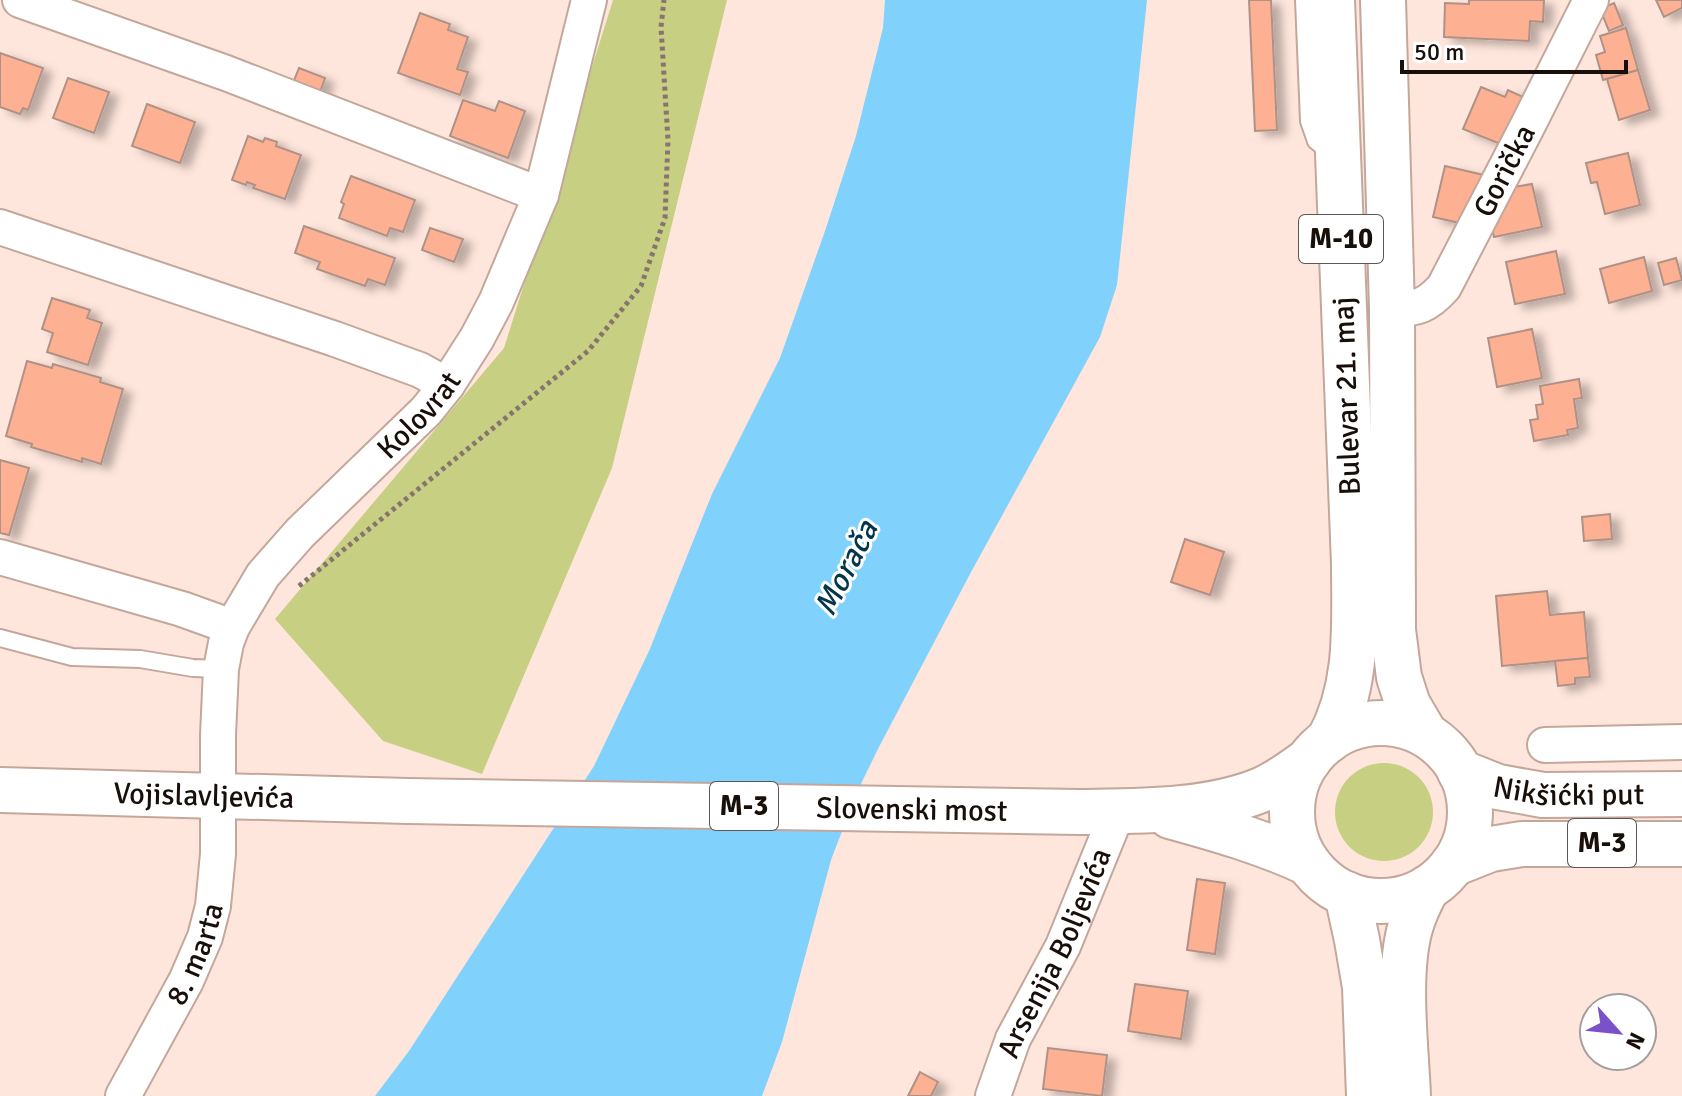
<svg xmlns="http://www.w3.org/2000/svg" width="1682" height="1096" font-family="Signika,sans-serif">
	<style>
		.green { fill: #c7cf83 }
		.water { fill: #81d1fd }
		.building { fill: #feb192; stroke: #af9287; stroke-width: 2; filter: url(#shadow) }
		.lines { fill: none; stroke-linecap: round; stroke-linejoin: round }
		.service-casing { stroke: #c4a79b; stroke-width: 20 }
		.minor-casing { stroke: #c4a79b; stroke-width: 38 }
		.secondary-casing { stroke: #c4a79b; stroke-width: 48 }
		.primary-casing { stroke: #c4a79b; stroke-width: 48 }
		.path { stroke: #86756e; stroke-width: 5; stroke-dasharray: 4 4; stroke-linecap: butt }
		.service { stroke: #fff; stroke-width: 16 }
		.minor { stroke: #fff; stroke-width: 34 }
		.secondary { stroke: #fff; stroke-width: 44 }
		.primary { stroke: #fff; stroke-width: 44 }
		.labels { text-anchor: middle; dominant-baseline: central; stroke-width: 6; stroke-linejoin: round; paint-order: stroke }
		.shield { fill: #fff; stroke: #5d5654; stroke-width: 2 }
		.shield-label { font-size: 28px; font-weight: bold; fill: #180e0a }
		.street-label { font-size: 30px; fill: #180e0a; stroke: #fff }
		.water-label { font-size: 32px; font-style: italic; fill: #04354b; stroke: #fff }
	</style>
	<defs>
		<filter id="shadow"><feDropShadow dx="9" dy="5" stdDeviation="4" flood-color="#0004"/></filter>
	</defs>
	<rect width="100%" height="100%" fill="#ffe6dc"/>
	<!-- green -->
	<g class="green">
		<polygon points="613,0 727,0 612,468 482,774 383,741 275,619 504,348"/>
		<circle cx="1384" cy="812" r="49"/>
	</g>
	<!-- water -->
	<polygon class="water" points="885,0 1147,0 1117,285 1100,337 970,574 879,747 857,792 831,860 782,1042 762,1096 375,1096 409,1051 594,766 649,651 712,494 780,358 825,231 856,136 883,28"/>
	<!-- building -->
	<g class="building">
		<polygon points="1249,0 1271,0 1277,130 1255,131"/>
		<polygon points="1469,0 1544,0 1543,22 1530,21 1529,41 1444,37 1445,3 1469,4"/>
		<polygon points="1656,0 1682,0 1682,8 1664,17"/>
		<polygon points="1614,3 1623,25 1609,31 1600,9"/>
		<polygon points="420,13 450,24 448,30 468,37 457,69 468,72 460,95 398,73"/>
		<polygon points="1626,28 1638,70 1603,80 1596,55 1605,52 1600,36"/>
		<polygon points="0,53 43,68 28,110 23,108 20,114 0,107"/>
		<polygon points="299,68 325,78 318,98 291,88"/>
		<polygon points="1638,70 1650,110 1619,120 1607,79"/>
		<polygon points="68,78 109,92 94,133 53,118"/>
		<polygon points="1481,87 1505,97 1508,90 1523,97 1503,145 1463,129"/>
		<polygon points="463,100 495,111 499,101 525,111 508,158 450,136"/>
		<polygon points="147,104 195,122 180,163 132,146"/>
		<polygon points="248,136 263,142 265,138 277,142 276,146 301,155 285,199 253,188 255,185 247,182 246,185 232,180"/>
		<polygon points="1628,153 1640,205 1605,214 1597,182 1591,183 1586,163"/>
		<polygon points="1445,166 1488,176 1460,223 1433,217"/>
		<polygon points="351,176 415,200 403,232 390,228 387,236 339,218 344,204 341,202"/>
		<polygon points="1532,184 1542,227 1494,237 1489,216 1503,189"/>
		<polygon points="304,226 395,258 385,285 368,279 365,286 317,269 320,262 295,253"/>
		<polygon points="430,228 463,239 454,262 422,250"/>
		<polygon points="1556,251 1565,294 1515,304 1506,262"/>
		<polygon points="1644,257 1652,291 1609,303 1600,269"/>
		<polygon points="1676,258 1682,280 1664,285 1658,263"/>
		<polygon points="52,298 90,310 87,318 102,323 88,365 47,352 53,333 42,329"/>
		<polygon points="1532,329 1542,378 1497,387 1488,338"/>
		<polygon points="27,361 52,368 53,364 101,378 100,382 123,389 101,464 82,458 82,462 31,447 32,444 6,436"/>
		<polygon points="1579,379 1582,398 1574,399 1578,428 1567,430 1568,435 1534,441 1530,420 1538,419 1536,405 1543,404 1540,386"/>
		<polygon points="0,460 29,468 9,535 0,533"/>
		<polygon points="1610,514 1612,539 1584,541 1582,517"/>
		<polygon points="1185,539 1224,552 1210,595 1171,582"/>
		<polygon points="1547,591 1550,615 1584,612 1588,658 1502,666 1496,596"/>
		<polygon points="1588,658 1590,677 1575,678 1575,684 1558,686 1555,661"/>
		<polygon points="1197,879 1225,883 1215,954 1187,950"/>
		<polygon points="1135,984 1188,991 1181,1039 1128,1031"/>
		<polygon points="1048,1048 1107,1055 1102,1096 1043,1089"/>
		<polygon points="920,1072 938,1082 931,1096 908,1096"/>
	</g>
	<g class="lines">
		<defs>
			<g id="service">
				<polyline points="1304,0 1309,121 1316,141 1331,153"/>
				<polyline points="0,638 72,657 140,659 193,668 221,669"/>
			</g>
			<g id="minor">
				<polyline points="20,0 226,73 541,195"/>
				<polyline points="0,227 335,339 420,370 447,385"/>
				<path id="s1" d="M1392 308C1417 310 1428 305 1444 287L1527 127 1591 0"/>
				<polyline points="0,557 182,609 232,627"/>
				<polyline points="1545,745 1682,742"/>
				<path id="s2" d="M123 1096 186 981 205 937 213 906 218 854V735L221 669 226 643 232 627 263 575 300 533 426 411 447 385 477 338 496 302 541 195 589 0"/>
				<path id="s3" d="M993 1096 1013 1039 1063 946 1118 811"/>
			</g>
			<g id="secondary">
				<polyline points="1347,894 1357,940 1365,987 1369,1096"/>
				<path d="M1408 1096C1406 1046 1397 975 1410 928 1414 913 1420 901 1427 888"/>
			</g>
			<g id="primary">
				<polyline points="1383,0 1392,308 1393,630 1399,677 1408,705 1425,734"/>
				<circle cx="1381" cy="812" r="89"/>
				<path d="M1329 740C1359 684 1354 625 1354 564L1332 0"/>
				<path id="s4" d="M1460 772 1498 787 1543 795 1682 794"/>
				<path id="s5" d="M0 790 408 801 1080 812C1138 811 1207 812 1261 790 1278 783 1294 771 1309 760"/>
				<path d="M1170 816C1217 829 1263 842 1308 863"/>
				<polyline points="1453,864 1491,849 1522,844 1682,844"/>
			</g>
		</defs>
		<!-- service casing -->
		<use href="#service" class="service-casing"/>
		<!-- minor casing -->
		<use href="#minor" class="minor-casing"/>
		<!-- secondary casing -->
		<use href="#secondary" class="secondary-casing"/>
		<!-- primary casing -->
		<use href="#primary" class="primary-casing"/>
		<!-- path -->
		<polyline class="path" points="299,586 588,351 641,286 665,218 668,140 661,27 664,0"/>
		<!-- service -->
		<use href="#service" class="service"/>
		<!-- minor -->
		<use href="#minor" class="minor"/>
		<!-- secondary -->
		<use href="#secondary" class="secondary"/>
		<!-- primary -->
		<use href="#primary" class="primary"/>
	</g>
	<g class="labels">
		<!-- shield labels -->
		<g class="shield">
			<rect x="1299" y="215" width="84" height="48" rx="6"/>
			<rect x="710" y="782" width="68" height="48" rx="6"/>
			<rect x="1568" y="819" width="68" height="48" rx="6"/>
		</g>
		<g class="shield-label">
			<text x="1341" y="239">M-10</text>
			<text x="744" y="806">M-3</text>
			<text x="1602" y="843">M-3</text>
		</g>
		<!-- street labels -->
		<g class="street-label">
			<text stroke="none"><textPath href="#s1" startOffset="190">Gorička</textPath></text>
			<text transform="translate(1347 396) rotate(-92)">Bulevar 21. maj</text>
			<text stroke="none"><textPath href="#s2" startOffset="776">Kolovrat</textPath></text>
			<text stroke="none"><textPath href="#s4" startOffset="112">Nikšićki put</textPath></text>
			<text stroke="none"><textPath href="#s5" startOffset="204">Vojislavljevića</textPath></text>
			<text stroke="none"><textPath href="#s5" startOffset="912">Slovenski most</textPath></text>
			<text stroke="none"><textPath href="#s2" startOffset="160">8. marta</textPath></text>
			<text stroke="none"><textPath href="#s3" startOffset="156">Arsenija Boljevića</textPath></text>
		</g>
		<!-- water labels -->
		<g class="water-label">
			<text transform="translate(846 568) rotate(-63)">Morača</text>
		</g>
	</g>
	<!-- north arrow -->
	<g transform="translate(1618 1032) rotate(117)"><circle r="38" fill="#ffffff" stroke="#a39f9d" stroke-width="2"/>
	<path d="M0-6L14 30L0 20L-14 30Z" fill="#7b51ca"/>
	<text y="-12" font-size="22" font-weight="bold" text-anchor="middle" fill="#180e0a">N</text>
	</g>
	<!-- scale -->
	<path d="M1402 60v12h224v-12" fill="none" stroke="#180e0a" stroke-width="4"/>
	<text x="1414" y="60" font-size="24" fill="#180e0a" stroke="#ffffff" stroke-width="6" paint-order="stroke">50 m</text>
</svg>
